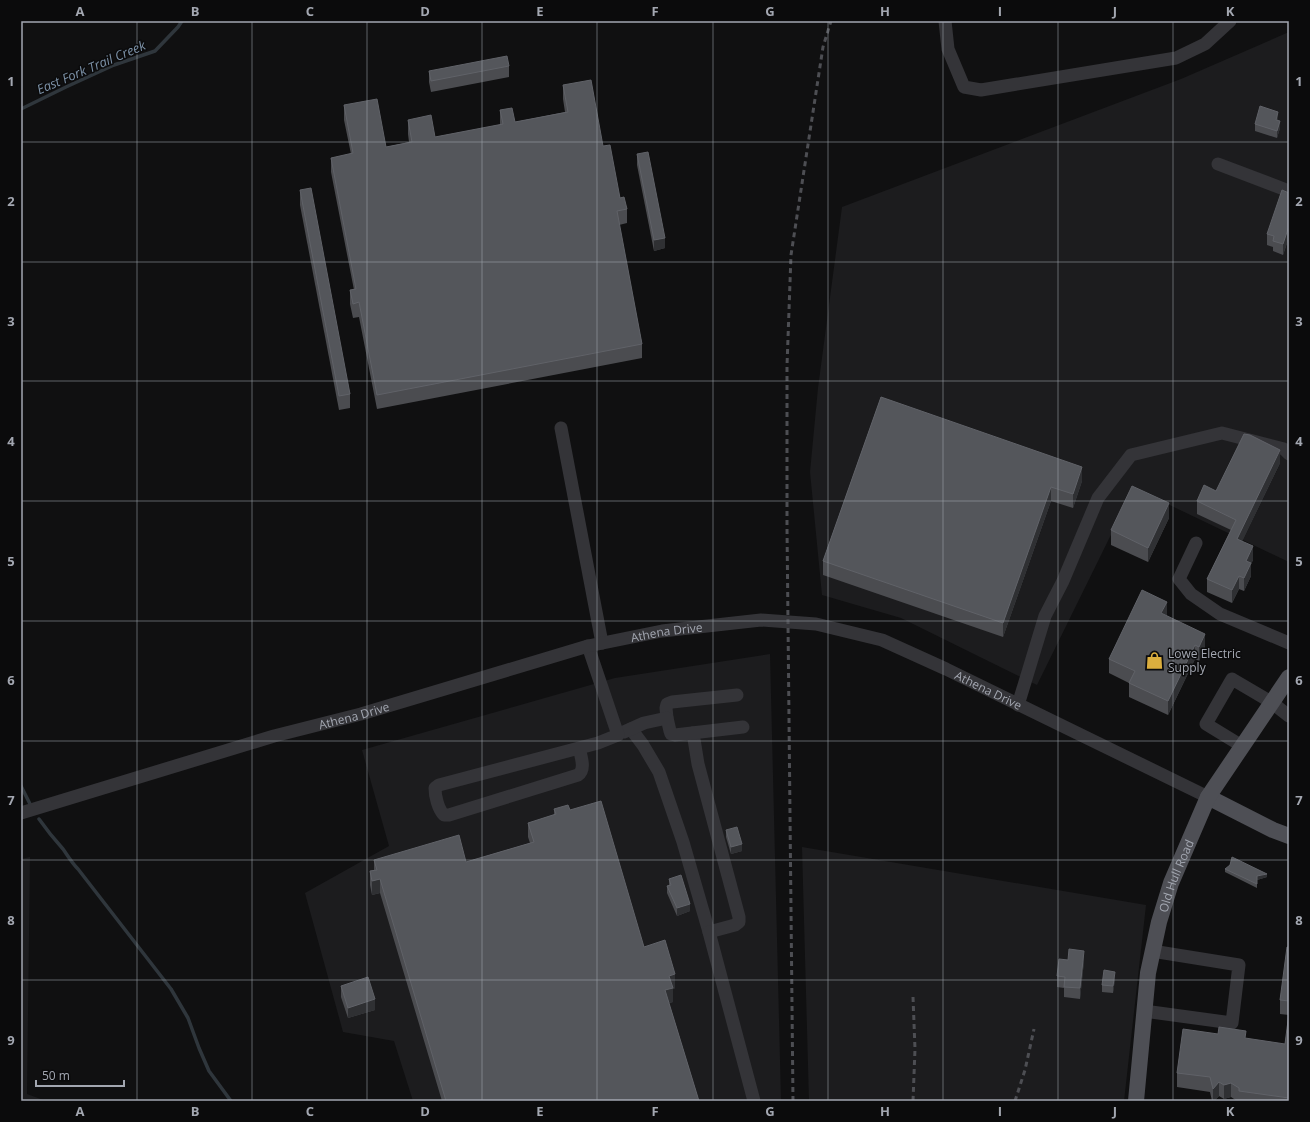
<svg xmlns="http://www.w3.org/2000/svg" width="1310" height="1122" font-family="'Open Sans',sans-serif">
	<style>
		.built { fill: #1c1c1e }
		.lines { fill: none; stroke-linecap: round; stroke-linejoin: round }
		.stream { stroke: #2f363c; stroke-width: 3.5 }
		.minor { stroke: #343438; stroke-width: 13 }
		.major { stroke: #4e4f55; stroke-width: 16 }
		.rail { stroke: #4d4e53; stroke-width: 3; stroke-dasharray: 5 4; stroke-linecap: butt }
		.wall { fill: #4b4c50 }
		.shaded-wall { fill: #2f3033 }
		.building { fill: #54565b; stroke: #606268 }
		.grid { fill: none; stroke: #a3a7b1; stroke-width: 1; stroke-opacity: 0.55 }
		.labels { text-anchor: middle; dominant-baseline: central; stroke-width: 3; stroke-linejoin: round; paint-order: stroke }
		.street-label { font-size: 12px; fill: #a3a7b1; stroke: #0b0b0c }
		.poi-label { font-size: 12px; fill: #a3a7b1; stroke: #0b0b0c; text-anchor: start }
		.water-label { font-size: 13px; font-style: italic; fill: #7d92a8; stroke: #0b0b0c }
		.neatline { fill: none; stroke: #a3a7b1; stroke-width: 1.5 }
		.grid-label { font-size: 13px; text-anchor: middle; font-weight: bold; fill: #a3a7b1 }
	</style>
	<rect width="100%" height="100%" fill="#101011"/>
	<!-- built -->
	<g class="built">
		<polygon points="1289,32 1289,562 1134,488 1037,685 901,618 822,595 810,472 818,388 842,207 1181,79"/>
		<polygon points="770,654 781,1101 413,1101 394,1041 343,1032 305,893 389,846 362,750 615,678"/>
		<polygon points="802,847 1146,905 1124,1101 809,1101"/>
		<polygon points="30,857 27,1094 46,1101 21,1101 21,859"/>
	</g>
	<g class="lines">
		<!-- stream -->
		<g class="stream">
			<polyline points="21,109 66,87 114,65 155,51 178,27 182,21"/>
			<polyline points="21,786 31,806"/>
			<path d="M39 819C46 829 54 839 63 849 68 856 72 863 78 869L171 989 188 1018 199 1048 209 1071 231 1101"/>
		</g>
		<!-- minor -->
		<g class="minor">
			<polyline points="945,21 948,49 964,87 981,90 1176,58 1205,44 1230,21"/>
			<polyline points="1218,164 1289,191"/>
			<polyline points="561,428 602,643"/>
			<polyline points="1196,543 1179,579 1191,594 1220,614 1289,643"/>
			<polyline points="1018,705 1045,616 1063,581 1098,498 1131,455 1222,433 1284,449 1289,454"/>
			<polyline points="667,718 666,708 667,704 672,702 737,695"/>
			<polyline points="631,729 643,745 659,772 683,842 709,932 735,925 739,922 739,917 698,764 693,733"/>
			<polyline points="624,732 644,723 667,718 670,731 671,734 675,735 743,727"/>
			<polyline points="1242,746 1206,724 1232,679 1271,702 1289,716"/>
			<path d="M579 748C581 756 586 770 578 775L449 815H444C438 809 435 796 435 788L439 785 598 743 618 735 588 646"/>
			<path id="s1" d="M21 813 274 736 361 714 588 646 662 631 761 620 816 624 882 640 946 669 1208 797"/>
			<polyline points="709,932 754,1101"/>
			<polyline points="1144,1011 1232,1023 1239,965 1152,951"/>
		</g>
		<!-- major -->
		<g class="major">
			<polyline points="1208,797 1273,830 1289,836"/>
			<path id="s2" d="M1136 1101 1148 973 1159 922 1171 883 1208 797 1289 677"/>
		</g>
		<!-- rail -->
		<g class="rail">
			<polyline points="913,997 915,1049 913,1101"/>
			<polyline points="793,1101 787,527 787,366 791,255 823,47 831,21"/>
			<polyline points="1015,1101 1025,1070 1034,1029"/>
		</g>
	</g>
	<!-- wall -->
	<g class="wall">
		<polygon points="509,66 509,77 431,92 429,82 429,71"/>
		<polygon points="563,85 603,146 620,198 627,209 627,223 619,225 642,344 642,358 377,409 359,317 353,318 350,304 350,290 354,290 331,172 331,158 351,154 344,120 344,105 386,147 409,142 408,134 408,120 435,137 500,125 500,110 515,122 565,112 563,99"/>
		<polygon points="1278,119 1278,120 1280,128 1277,138 1255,131 1255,124"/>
		<polygon points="637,154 665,248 654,251 637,165"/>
		<polygon points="300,190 350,394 350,408 339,410 300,205"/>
		<polygon points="1289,193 1289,237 1283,255 1273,251 1273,247 1267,245 1267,234"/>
		<polygon points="881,397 1082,481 1073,508 1051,501 1003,637 823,575 823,561"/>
		<polygon points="1280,463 1242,541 1253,560 1251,564 1251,576 1244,591 1239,589 1232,603 1207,592 1207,579 1231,530 1197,514 1197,501 1216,491"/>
		<polygon points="1169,518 1148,562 1111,545 1111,530"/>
		<polygon points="1167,616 1205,648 1199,661 1195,659 1168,715 1129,697 1129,683 1109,673 1109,659"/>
		<polygon points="554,809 570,810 644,947 675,988 673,989 673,1002 669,1003 699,1101 442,1101 380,893 372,895 370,885 370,871 374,870 374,860 466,862 530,843 528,837 528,823 554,815"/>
		<polygon points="726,830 742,851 731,854 726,837"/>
		<polygon points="1225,869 1267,877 1257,880 1257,888 1225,872"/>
		<polygon points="669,879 690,911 677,916 667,893 667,886 669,885"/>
		<polygon points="1289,947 1289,1101 1237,1101 1231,1097 1224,1099 1219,1096 1214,1101 1212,1101 1210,1092 1177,1087 1177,1073 1285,1044 1289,1015 1280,1014 1280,1000"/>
		<polygon points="1084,961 1080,999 1064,997 1064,988 1057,987 1057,976"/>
		<polygon points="1115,979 1113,993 1102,992 1102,985"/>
		<polygon points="341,986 375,1010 348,1018 341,997"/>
	</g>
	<!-- shaded-wall -->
	<g class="shaded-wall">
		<polygon points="1278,112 1278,119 1276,127 1276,120"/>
		<polygon points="1280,121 1280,128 1277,138 1277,131"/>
		<polygon points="1289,226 1289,237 1283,255 1283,244"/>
		<polygon points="665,238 665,248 654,251 654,240"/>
		<polygon points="1280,450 1280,463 1237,552 1237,539"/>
		<polygon points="1082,467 1082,481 1073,508 1073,494"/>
		<polygon points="1051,487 1051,501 1003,637 1003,623"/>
		<polygon points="1169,503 1169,518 1148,562 1148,548"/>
		<polygon points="1253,546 1253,560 1251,564 1251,576 1244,591 1244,578 1246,561"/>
		<polygon points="1239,576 1239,589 1232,603 1232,590"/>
		<polygon points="1167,602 1167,616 1161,613"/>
		<polygon points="1205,634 1205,648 1199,661 1199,647"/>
		<polygon points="1195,645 1195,659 1168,715 1168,701"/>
		<polygon points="742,844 742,851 731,854 731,847"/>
		<polygon points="1267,874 1267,877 1257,880 1257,876"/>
		<polygon points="380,879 380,893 372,895 372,881"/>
		<polygon points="690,904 690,911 677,916 677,908"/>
		<polygon points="1084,951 1084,961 1080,999 1080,988"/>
		<polygon points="1115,972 1115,979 1113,993 1113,986"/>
		<polygon points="675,974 675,988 673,989 673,1002 665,1004 665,990 669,976"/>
		<polygon points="375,999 375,1010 348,1018 348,1008"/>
		<polygon points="1219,1082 1219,1096 1214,1101 1213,1101 1213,1089"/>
		<polygon points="1231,1083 1231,1097 1224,1099 1224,1085"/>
	</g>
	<!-- building -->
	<g class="building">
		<polygon points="507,56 509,66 431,81 429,71"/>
		<polygon points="591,80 603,146 610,145 620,198 624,197 627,209 617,211 642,344 377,395 359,302 353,304 350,290 356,289 331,158 353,153 344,105 377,99 386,147 412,142 408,120 431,115 435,137 503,124 500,110 512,108 515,122 568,112 563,85"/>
		<polygon points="1260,106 1278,112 1276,120 1280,121 1277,131 1255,124"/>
		<polygon points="648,152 665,238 654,240 637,154"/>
		<polygon points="311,188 350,394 339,396 300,190"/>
		<polygon points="1282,190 1289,193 1289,226 1283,244 1273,241 1274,236 1267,234"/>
		<polygon points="881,397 1082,467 1073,494 1051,487 1003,623 823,561"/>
		<polygon points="1244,434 1250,435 1280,450 1237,539 1253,546 1246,561 1251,563 1244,578 1239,576 1232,590 1207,579 1236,520 1197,501 1204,485 1216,491"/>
		<polygon points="1132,486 1169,503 1148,548 1111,530"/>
		<polygon points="1142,590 1167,602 1161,613 1205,634 1199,647 1195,645 1168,701 1129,683 1135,671 1109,659"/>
		<polygon points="601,801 644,947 665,940 675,974 669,976 673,988 665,990 699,1101 446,1101 380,879 372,881 370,871 377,870 374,860 459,835 466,862 534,842 528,823 556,814 554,809 568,805 570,810"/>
		<polygon points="737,827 742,844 731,847 726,830"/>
		<polygon points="1232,857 1267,874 1257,876 1257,884 1225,869 1230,865"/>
		<polygon points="681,875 690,904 677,908 667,886 671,885 669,879"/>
		<polygon points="1287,947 1289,947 1289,1001 1280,1000"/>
		<polygon points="1069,949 1084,951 1080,988 1064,987 1065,977 1057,976 1059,959 1068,960"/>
		<polygon points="1104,970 1115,972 1113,986 1102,985"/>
		<polygon points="368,977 375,999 348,1008 341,986"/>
		<polygon points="1289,1013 1289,1098 1239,1091 1239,1088 1231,1083 1224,1085 1219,1082 1213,1089 1210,1077 1177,1073 1183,1029 1218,1034 1219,1027 1246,1031 1245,1038 1285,1044"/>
	</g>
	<!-- grid -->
	<path class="grid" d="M137 21V1101M252 21V1101M367 21V1101M482 21V1101M597 21V1101M713 21V1101M828 21V1101M943 21V1101M1058 21V1101M1173 21V1101M21 142H1289M21 262H1289M21 381H1289M21 501H1289M21 621H1289M21 741H1289M21 860H1289M21 980H1289"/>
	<!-- icons -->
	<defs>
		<symbol id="shop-bare" viewBox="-9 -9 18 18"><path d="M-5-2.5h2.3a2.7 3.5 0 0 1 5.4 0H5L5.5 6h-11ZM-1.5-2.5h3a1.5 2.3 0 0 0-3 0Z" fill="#dbae3e" stroke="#0b0b0c" stroke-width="2.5" paint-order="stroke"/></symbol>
	</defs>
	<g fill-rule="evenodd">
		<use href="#shop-bare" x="1142" y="648" width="25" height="25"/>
	</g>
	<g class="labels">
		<!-- street labels -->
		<g class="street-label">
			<text stroke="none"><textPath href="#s1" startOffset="671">Athena Drive</textPath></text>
			<text stroke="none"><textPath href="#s1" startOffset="1007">Athena Drive</textPath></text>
			<text stroke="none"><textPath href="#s1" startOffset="347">Athena Drive</textPath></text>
			<text stroke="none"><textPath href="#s2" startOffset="230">Old Hull Road</textPath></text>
		</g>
		<!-- poi labels -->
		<g class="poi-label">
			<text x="1168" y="653">Lowe Electric<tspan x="1168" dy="14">Supply</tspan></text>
		</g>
		<!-- water labels -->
		<g class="water-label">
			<text transform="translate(91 67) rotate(-23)">East Fork Trail Creek</text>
		</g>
	</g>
	<!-- border -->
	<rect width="1310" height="1122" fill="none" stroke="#0b0b0c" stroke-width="44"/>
	<!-- scale -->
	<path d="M36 1080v6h88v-6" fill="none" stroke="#a3a7b1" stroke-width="2"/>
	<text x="42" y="1080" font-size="12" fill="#a3a7b1" stroke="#0b0b0c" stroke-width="3" paint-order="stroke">50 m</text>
	<rect x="22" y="22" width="1266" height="1078" class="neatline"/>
	<g class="grid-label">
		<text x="80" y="16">A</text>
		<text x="195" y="16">B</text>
		<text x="310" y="16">C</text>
		<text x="425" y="16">D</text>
		<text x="540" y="16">E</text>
		<text x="655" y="16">F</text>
		<text x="770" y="16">G</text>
		<text x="885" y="16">H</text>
		<text x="1000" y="16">I</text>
		<text x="1115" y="16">J</text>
		<text x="1230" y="16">K</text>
		<text x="11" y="86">1</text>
		<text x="1299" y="86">1</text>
		<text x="11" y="206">2</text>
		<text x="1299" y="206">2</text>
		<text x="11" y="326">3</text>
		<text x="1299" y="326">3</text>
		<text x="11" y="446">4</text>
		<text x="1299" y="446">4</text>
		<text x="11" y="566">5</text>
		<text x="1299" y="566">5</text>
		<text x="11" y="685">6</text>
		<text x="1299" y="685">6</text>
		<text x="11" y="805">7</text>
		<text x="1299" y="805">7</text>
		<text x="11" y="925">8</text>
		<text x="1299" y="925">8</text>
		<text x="11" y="1045">9</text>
		<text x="1299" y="1045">9</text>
		<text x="80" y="1116">A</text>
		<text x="195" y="1116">B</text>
		<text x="310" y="1116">C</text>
		<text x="425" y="1116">D</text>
		<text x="540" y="1116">E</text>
		<text x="655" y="1116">F</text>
		<text x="770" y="1116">G</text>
		<text x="885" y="1116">H</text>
		<text x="1000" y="1116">I</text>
		<text x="1115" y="1116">J</text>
		<text x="1230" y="1116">K</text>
	</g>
</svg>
